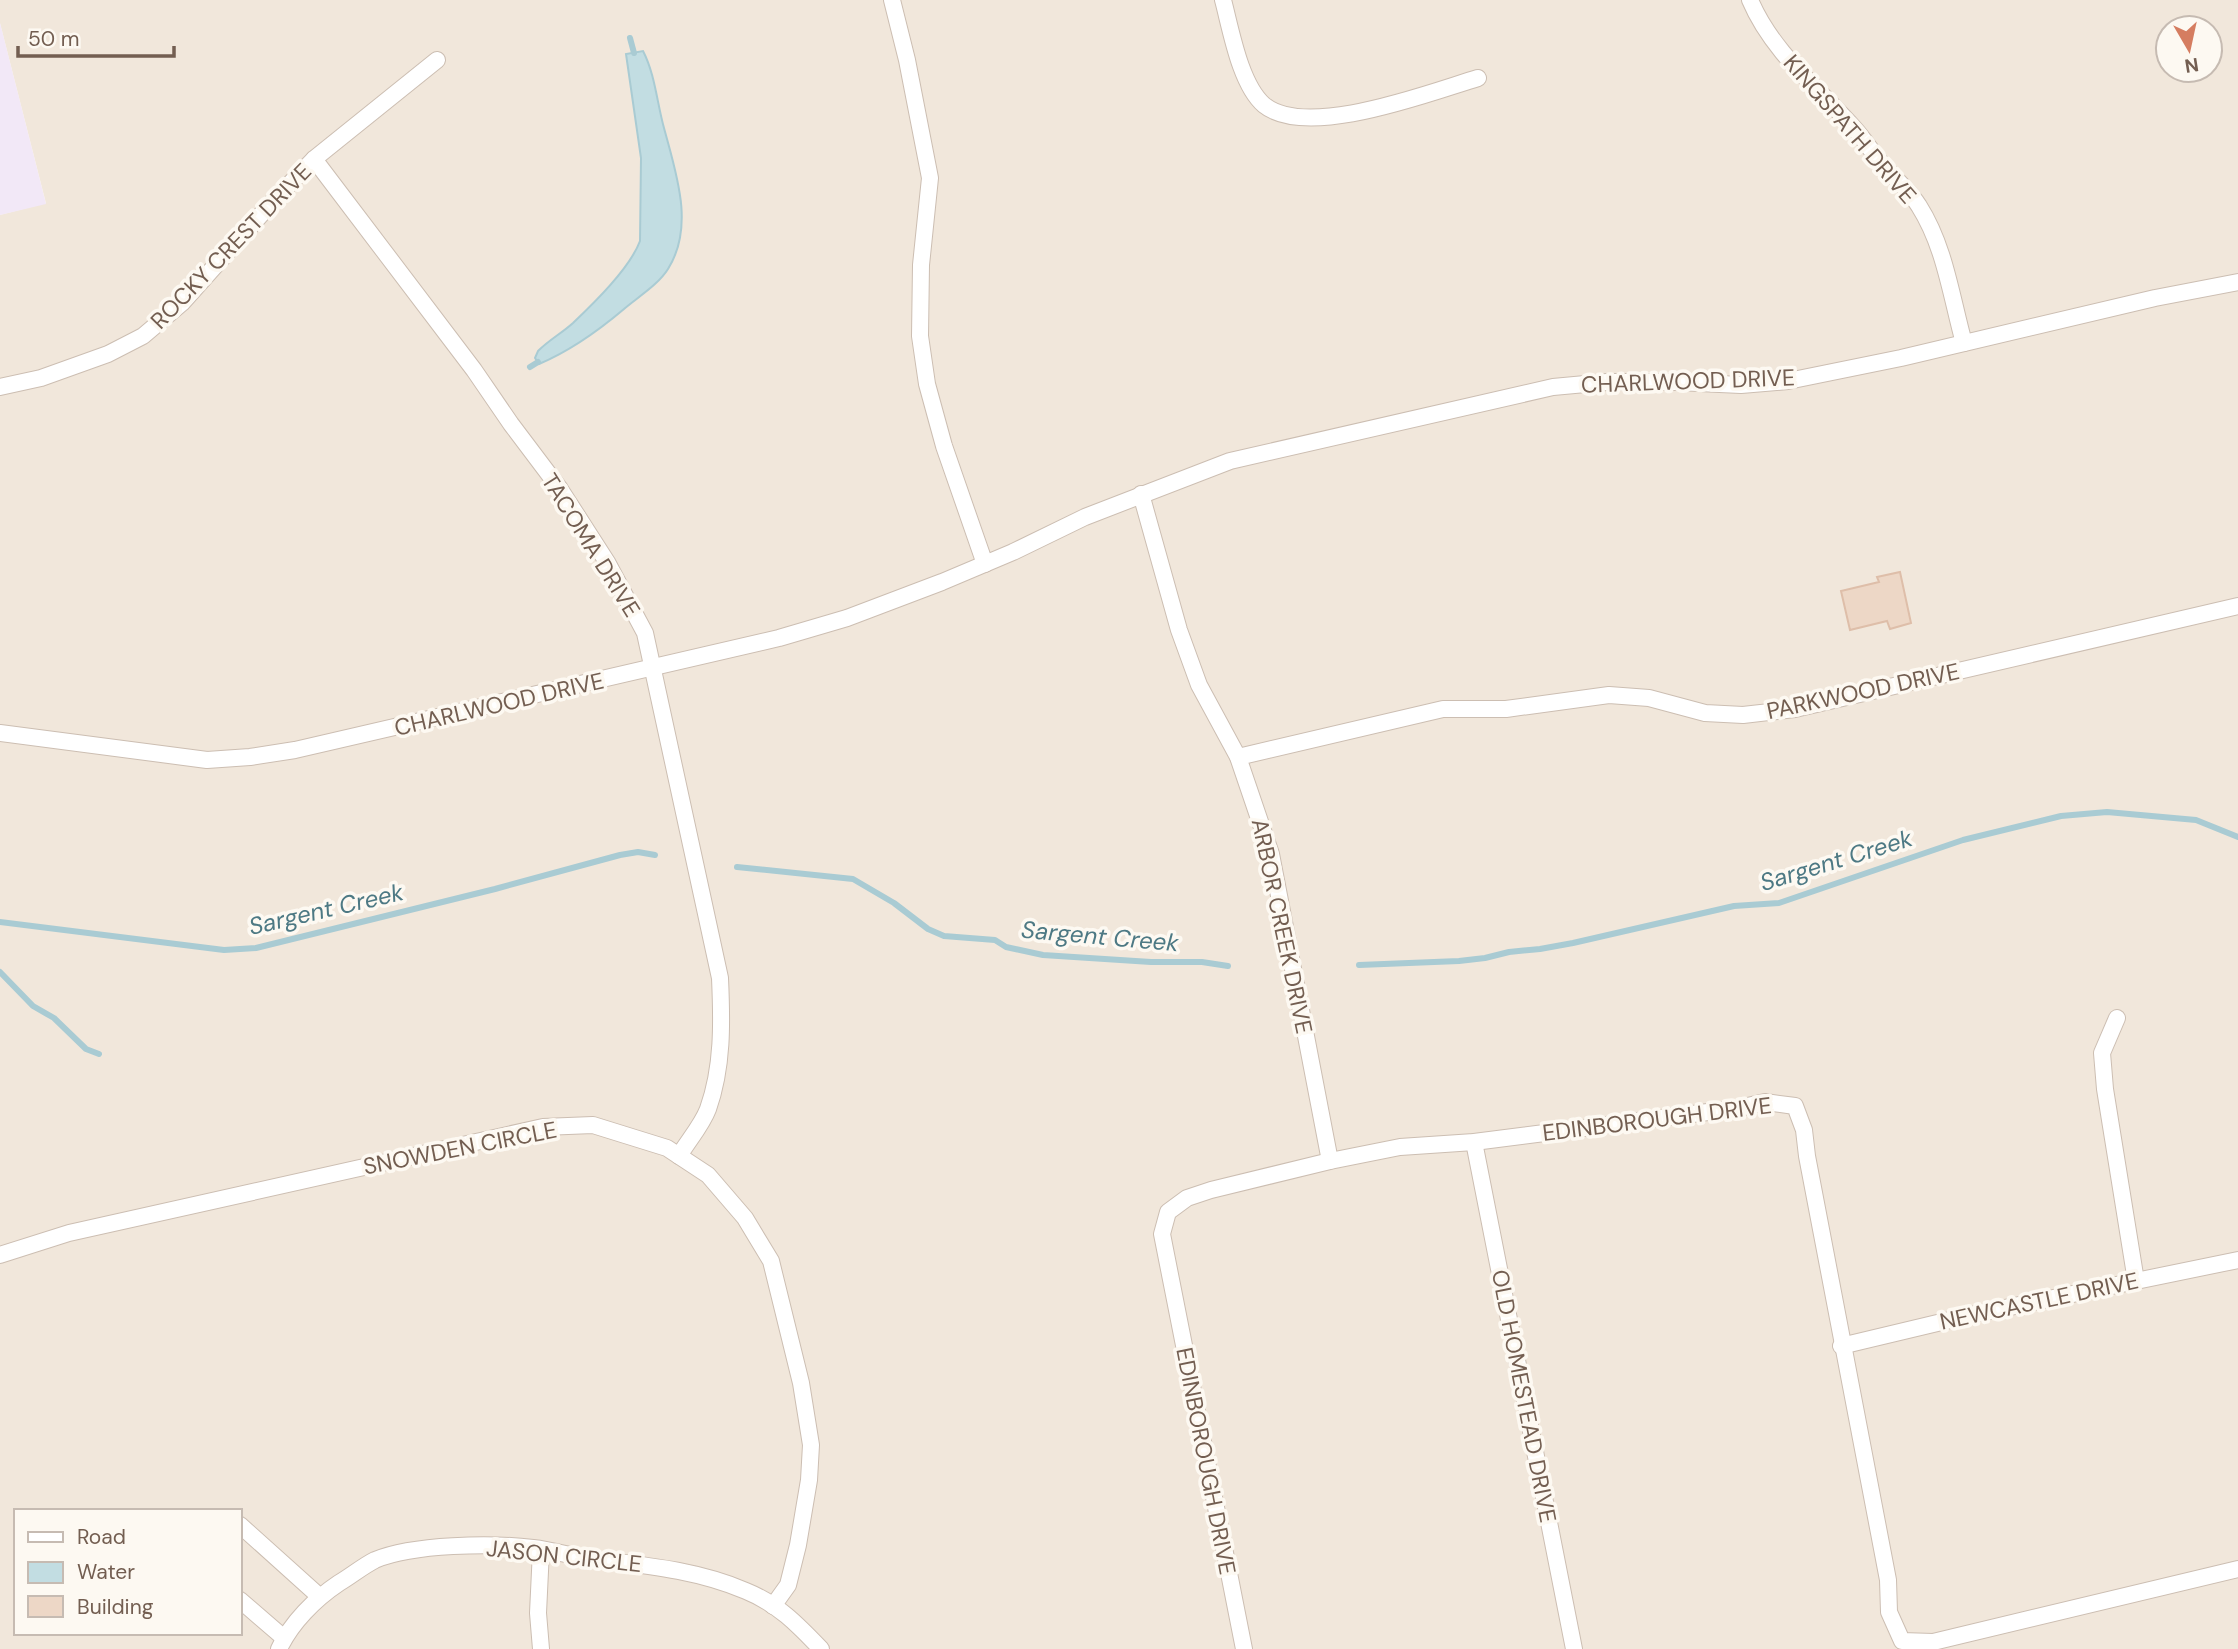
<svg xmlns="http://www.w3.org/2000/svg" width="2238" height="1649" font-family="'DM Sans',sans-serif">
	<style>
		.residential { fill: #f1e7db; fill-rule: evenodd }
		.education { fill: #f2e8f7 }
		.water { fill: #c2dde2; stroke: #a9cbd3; stroke-width: 2 }
		.lines { fill: none; stroke-linecap: round; stroke-linejoin: round }
		.stream { stroke: #a9cbd3; stroke-width: 6 }
		.building { fill: #edd7c6; stroke: #debea9; stroke-width: 2 }
		.street-casing { stroke: #ccbeb2; stroke-width: 18 }
		.street { stroke: #fff; stroke-width: 16 }
		.labels { text-anchor: middle; dominant-baseline: central; stroke-width: 7; stroke-linejoin: round; paint-order: stroke }
		.street-label { font-size: 23px; fill: #735e51; stroke: #fdf9f2 }
		.water-label { font-size: 24px; font-style: italic; fill: #4d7984; stroke: #fdf9f2 }
	</style>
	<rect width="100%" height="100%" fill="#fbf5ec"/>
	<!-- residential -->
	<path class="residential" d="M0 0H2238V1649H0V215L46 203 0 23ZM2168 28H2210V70H2168ZM16 1511H240V1633H16Z"/>
	<!-- education -->
	<polygon class="education" points="0,23 46,204 0,215"/>
	<!-- water -->
	<path class="water" d="M643 51C655 74 657 103 664 128 676 173 695 226 668 269 658 285 638 297 624 309 598 331 570 351 539 364L535 358 538 351C549 340 562 333 573 323 594 303 630 268 640 241L641 158 626 54Z"/>
	<g class="lines">
		<!-- stream -->
		<g class="stream">
			<polyline points="630,38 634,53"/>
			<polyline points="530,367 538,362"/>
			<polyline points="737,867 853,879 894,903 928,929 944,936 995,940 1006,947 1043,955 1151,962 1202,962 1228,966"/>
			<polyline points="0,922 224,950 256,948 495,889 620,855 638,852 655,855"/>
			<polyline points="1359,965 1459,961 1485,958 1509,952 1540,949 1573,943 1734,906 1779,903 1963,840 2061,816 2107,812 2196,820 2238,837"/>
			<polyline points="0,972 33,1006 54,1018 86,1049 99,1054"/>
		</g>
	</g>
	<!-- building -->
	<polygon class="building" points="1900,572 1911,623 1890,629 1887,621 1850,630 1841,591 1879,582 1877,577"/>
	<g class="lines">
		<defs>
			<g id="street">
				<polyline points="892,0 907,60 930,178 921,265 920,336 927,384 944,446 985,564"/>
				<path d="M1223 0C1231 30 1240 84 1264 105 1307 140 1431 92 1478 78"/>
				<path d="M1750 0C1772 52 1817 87 1854 128 1865 140 1873 154 1884 166 1895 179 1910 191 1919 206 1945 247 1951 296 1964 343"/>
				<path d="M314 159 474 370 511 424 560 489 607 562 645 633 720 978C722 1022 723 1067 708 1109 702 1125 688 1141 679 1156"/>
				<polyline points="0,387 41,378 108,354 143,336 182,303 274,200 314,159 437,60"/>
				<polyline points="1141,494 1179,630 1199,685 1238,757 1271,854 1330,1161"/>
				<polyline points="0,733 207,760 250,757 295,750 779,638 847,618 942,582 1013,552 1085,517 1230,461 1553,387 1607,382 1677,382 1741,385 1788,381 1901,358 2155,298 2238,282"/>
				<polyline points="1238,757 1443,709 1506,709 1609,695 1649,698 1705,713 1743,715 1795,709 2238,606"/>
				<polyline points="2117,1018 2102,1053 2105,1089 2136,1281"/>
				<polyline points="1474,1142 1574,1649"/>
				<polyline points="0,1255 69,1233 543,1127 593,1125 667,1148 708,1175 745,1218 771,1261 801,1383 811,1445 809,1480 798,1545 788,1585 773,1606"/>
				<polyline points="1841,1346 1971,1315 2238,1260"/>
				<polyline points="240,1525 319,1596"/>
				<polyline points="240,1600 284,1638"/>
				<path d="M279 1649C291 1623 315 1599 339 1583 351 1576 363 1566 375 1560 413 1544 492 1543 533 1548 551 1550 568 1555 585 1558 640 1565 695 1569 746 1591 778 1604 798 1625 821 1649"/>
				<polyline points="541,1649 538,1613 541,1550"/>
				<polyline points="1244,1649 1162,1234 1168,1212 1187,1198 1211,1190 1330,1161 1400,1147 1474,1142 1739,1108 1765,1102 1795,1106 1804,1130 1807,1156 1888,1580 1889,1612 1902,1641 1933,1642 2238,1569"/>
			</g>
		</defs>
		<!-- street casing -->
		<use href="#street" class="street-casing"/>
		<!-- street -->
		<use href="#street" class="street"/>
	</g>
	<g class="labels">
		<!-- street labels -->
		<g class="street-label">
			<text transform="translate(1850 129) rotate(49)">KINGSPATH DRIVE</text>
			<text transform="translate(231 246) rotate(-46)">ROCKY CREST DRIVE</text>
			<text transform="translate(1688 381) rotate(-2)">CHARLWOOD DRIVE</text>
			<text transform="translate(591 545) rotate(58)">TACOMA DRIVE</text>
			<text transform="translate(1863 691) rotate(-12)">PARKWOOD DRIVE</text>
			<text transform="translate(499 704) rotate(-13)">CHARLWOOD DRIVE</text>
			<text transform="translate(1282 926) rotate(78)">ARBOR CREEK DRIVE</text>
			<text transform="translate(1657 1119) rotate(-7)">EDINBOROUGH DRIVE</text>
			<text transform="translate(460 1148) rotate(-11)">SNOWDEN CIRCLE</text>
			<text transform="translate(2039 1301) rotate(-12)">NEWCASTLE DRIVE</text>
			<text transform="translate(1524 1396) rotate(79)">OLD HOMESTEAD DRIVE</text>
			<text transform="translate(1206 1461) rotate(79)">EDINBOROUGH DRIVE</text>
			<text transform="translate(564 1556) rotate(6)">JASON CIRCLE</text>
		</g>
		<!-- water labels -->
		<g class="water-label">
			<text transform="translate(1836 860) rotate(-17)">Sargent Creek</text>
			<text transform="translate(326 909) rotate(-13)">Sargent Creek</text>
			<text transform="translate(1100 936) rotate(5)">Sargent Creek</text>
		</g>
	</g>
	<!-- legend -->
	<rect x="14" y="1509" width="228" height="126" fill="#fdf9f2" stroke="#c6bbb2" stroke-width="2"/>
	<rect x="28" y="1532" width="35" height="10" fill="#ffffff" stroke="#c6bbb2" stroke-width="2"/>
	<text x="77" y="1544" font-size="21" fill="#735e51">Road</text>
	<rect x="28" y="1562" width="35" height="21" fill="#c2dde2" stroke="#c6bbb2" stroke-width="2"/>
	<text x="77" y="1579" font-size="21" fill="#735e51">Water</text>
	<rect x="28" y="1596" width="35" height="21" fill="#edd7c6" stroke="#c6bbb2" stroke-width="2"/>
	<text x="77" y="1614" font-size="21" fill="#735e51">Building</text>
	<!-- north arrow -->
	<g transform="translate(2189 49) rotate(171)"><circle r="33" fill="#fdf9f2" stroke="#c6bbb2" stroke-width="2"/>
	<path d="M0-5L12 26L0 18L-12 26Z" fill="#d57d60"/>
	<text y="-10" font-size="19" font-weight="bold" text-anchor="middle" fill="#735e51">N</text>
	</g>
	<!-- scale -->
	<path d="M18 46v10h156v-10" fill="none" stroke="#735e51" stroke-width="3.5"/>
	<text x="28" y="46" font-size="21" fill="#735e51" stroke="#fdf9f2" stroke-width="5" paint-order="stroke">50 m</text>
</svg>
